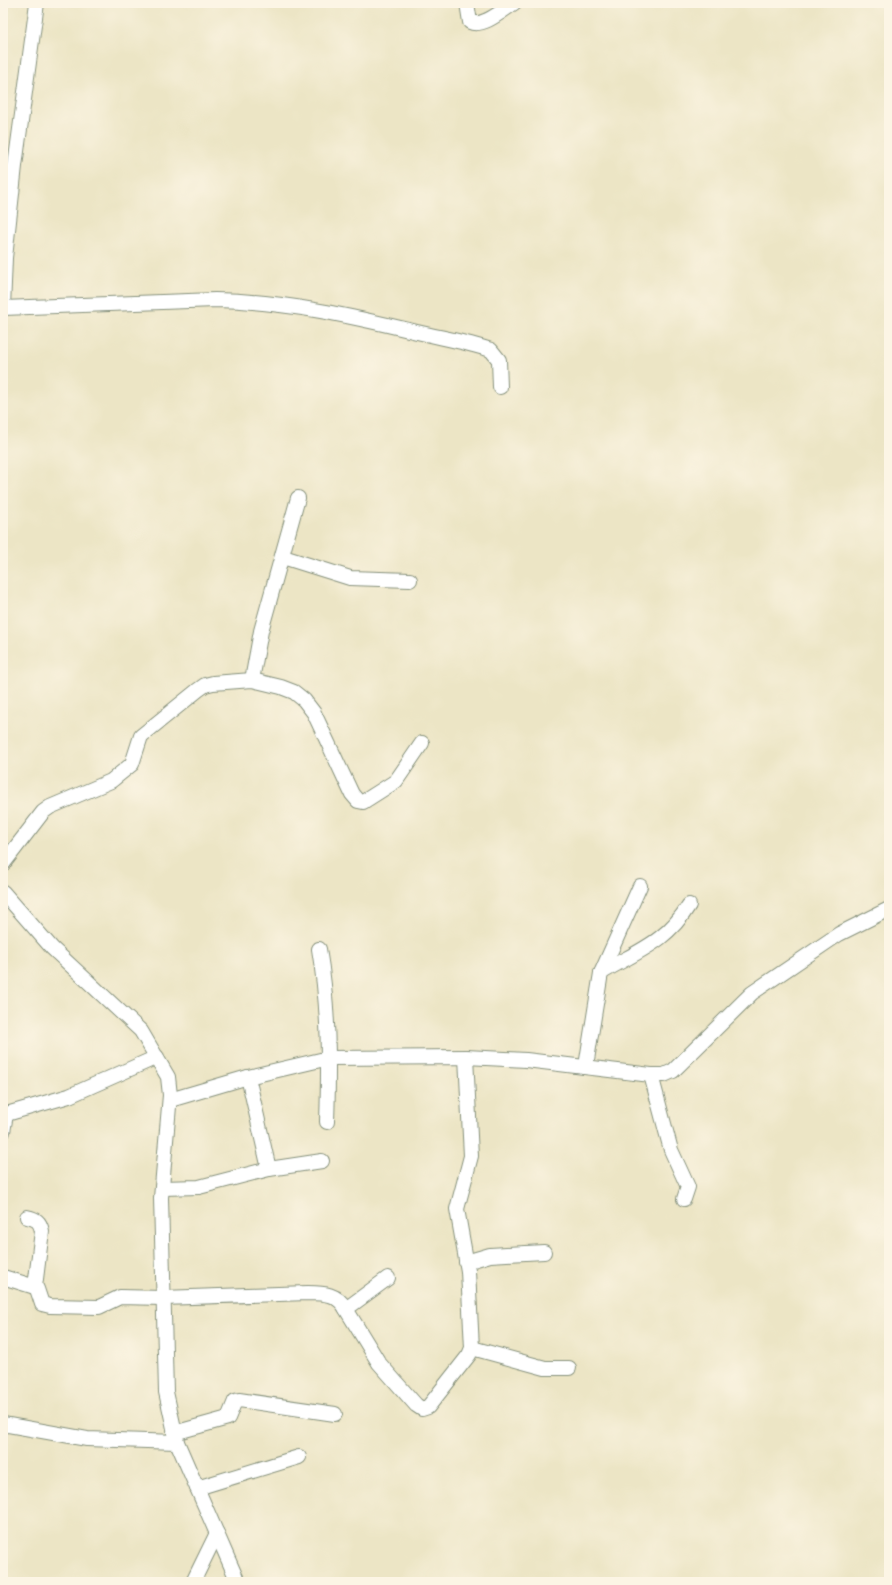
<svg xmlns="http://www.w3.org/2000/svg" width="892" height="1585" font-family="Sriracha,sans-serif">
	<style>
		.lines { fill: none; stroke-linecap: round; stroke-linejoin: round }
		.minor-casing { stroke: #86917c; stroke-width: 16 }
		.minor { stroke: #fff; stroke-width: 14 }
	</style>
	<rect width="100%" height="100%" fill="#fcf5e5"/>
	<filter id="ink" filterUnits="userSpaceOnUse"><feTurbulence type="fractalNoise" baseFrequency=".025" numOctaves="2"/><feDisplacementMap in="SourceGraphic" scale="8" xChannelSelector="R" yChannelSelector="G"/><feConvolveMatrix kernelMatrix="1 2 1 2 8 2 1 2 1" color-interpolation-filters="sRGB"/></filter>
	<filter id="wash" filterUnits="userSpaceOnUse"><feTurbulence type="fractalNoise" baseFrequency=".012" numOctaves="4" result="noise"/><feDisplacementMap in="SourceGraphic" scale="16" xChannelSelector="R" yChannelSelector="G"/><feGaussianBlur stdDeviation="0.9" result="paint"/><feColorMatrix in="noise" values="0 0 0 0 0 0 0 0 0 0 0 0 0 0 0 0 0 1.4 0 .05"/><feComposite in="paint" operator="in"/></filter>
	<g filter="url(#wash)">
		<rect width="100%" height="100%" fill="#ece5c5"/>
	</g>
	<g filter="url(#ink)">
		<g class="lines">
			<defs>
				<g id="minor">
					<path d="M467 3 470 22C483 28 503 10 514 3"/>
					<path d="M3 308 215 300C283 301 351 316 417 332 442 338 467 342 491 350L499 360 500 387"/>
					<polyline points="3,308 5,258 15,166 37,3"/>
					<polyline points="283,557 350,578 410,580"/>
					<polyline points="252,680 261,631 298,498"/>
					<polyline points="3,864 43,812 50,807 111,781 132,764 141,736 198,690 205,685 213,683 252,680 281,687 294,692 304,700 314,713 352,794 358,801 363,802 396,781 422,743"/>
					<polyline points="3,892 52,948 141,1031 168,1077 170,1095 161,1198 166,1392 177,1442 238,1582"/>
					<path d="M319 949C329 1007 329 1063 327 1122"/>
					<path d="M601 973C637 951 666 943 689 905"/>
					<polyline points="586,1066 601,973 640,886"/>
					<polyline points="651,1075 671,1150 688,1187 684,1199"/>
					<polyline points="248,1077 269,1169"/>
					<polyline points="170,1100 248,1077 329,1058 466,1057 526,1060 651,1075 664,1075 673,1071 752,993 839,934 889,909"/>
					<polyline points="3,1115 69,1096 157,1057"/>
					<polyline points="3,1132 6,1114"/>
					<polyline points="162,1188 199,1187 269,1169 322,1161"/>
					<polyline points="466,1262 490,1255 544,1252"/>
					<path d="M3 1277 35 1287 42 1231C40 1221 36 1219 27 1217"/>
					<polyline points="388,1278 346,1309 379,1363 416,1405 422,1409 428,1407 469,1355 472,1348 468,1271 457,1209 471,1156 466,1057"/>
					<path d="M35 1287 37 1289 42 1304 50 1306 99 1307 120 1297 163 1298 308 1293C324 1293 338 1294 346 1309"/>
					<polyline points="472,1348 545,1368 569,1368"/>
					<polyline points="3,1424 87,1439 177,1442"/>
					<polyline points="174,1433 228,1418 235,1401 239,1400 335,1414"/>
					<polyline points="197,1488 299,1457"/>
					<polyline points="193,1582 217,1533"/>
				</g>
			</defs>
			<!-- minor casing -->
			<use href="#minor" class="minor-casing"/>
			<!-- minor -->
			<use href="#minor" class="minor"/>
		</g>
	</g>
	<!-- margin -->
	<rect width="892" height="1585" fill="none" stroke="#fcf5e5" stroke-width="16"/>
</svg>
